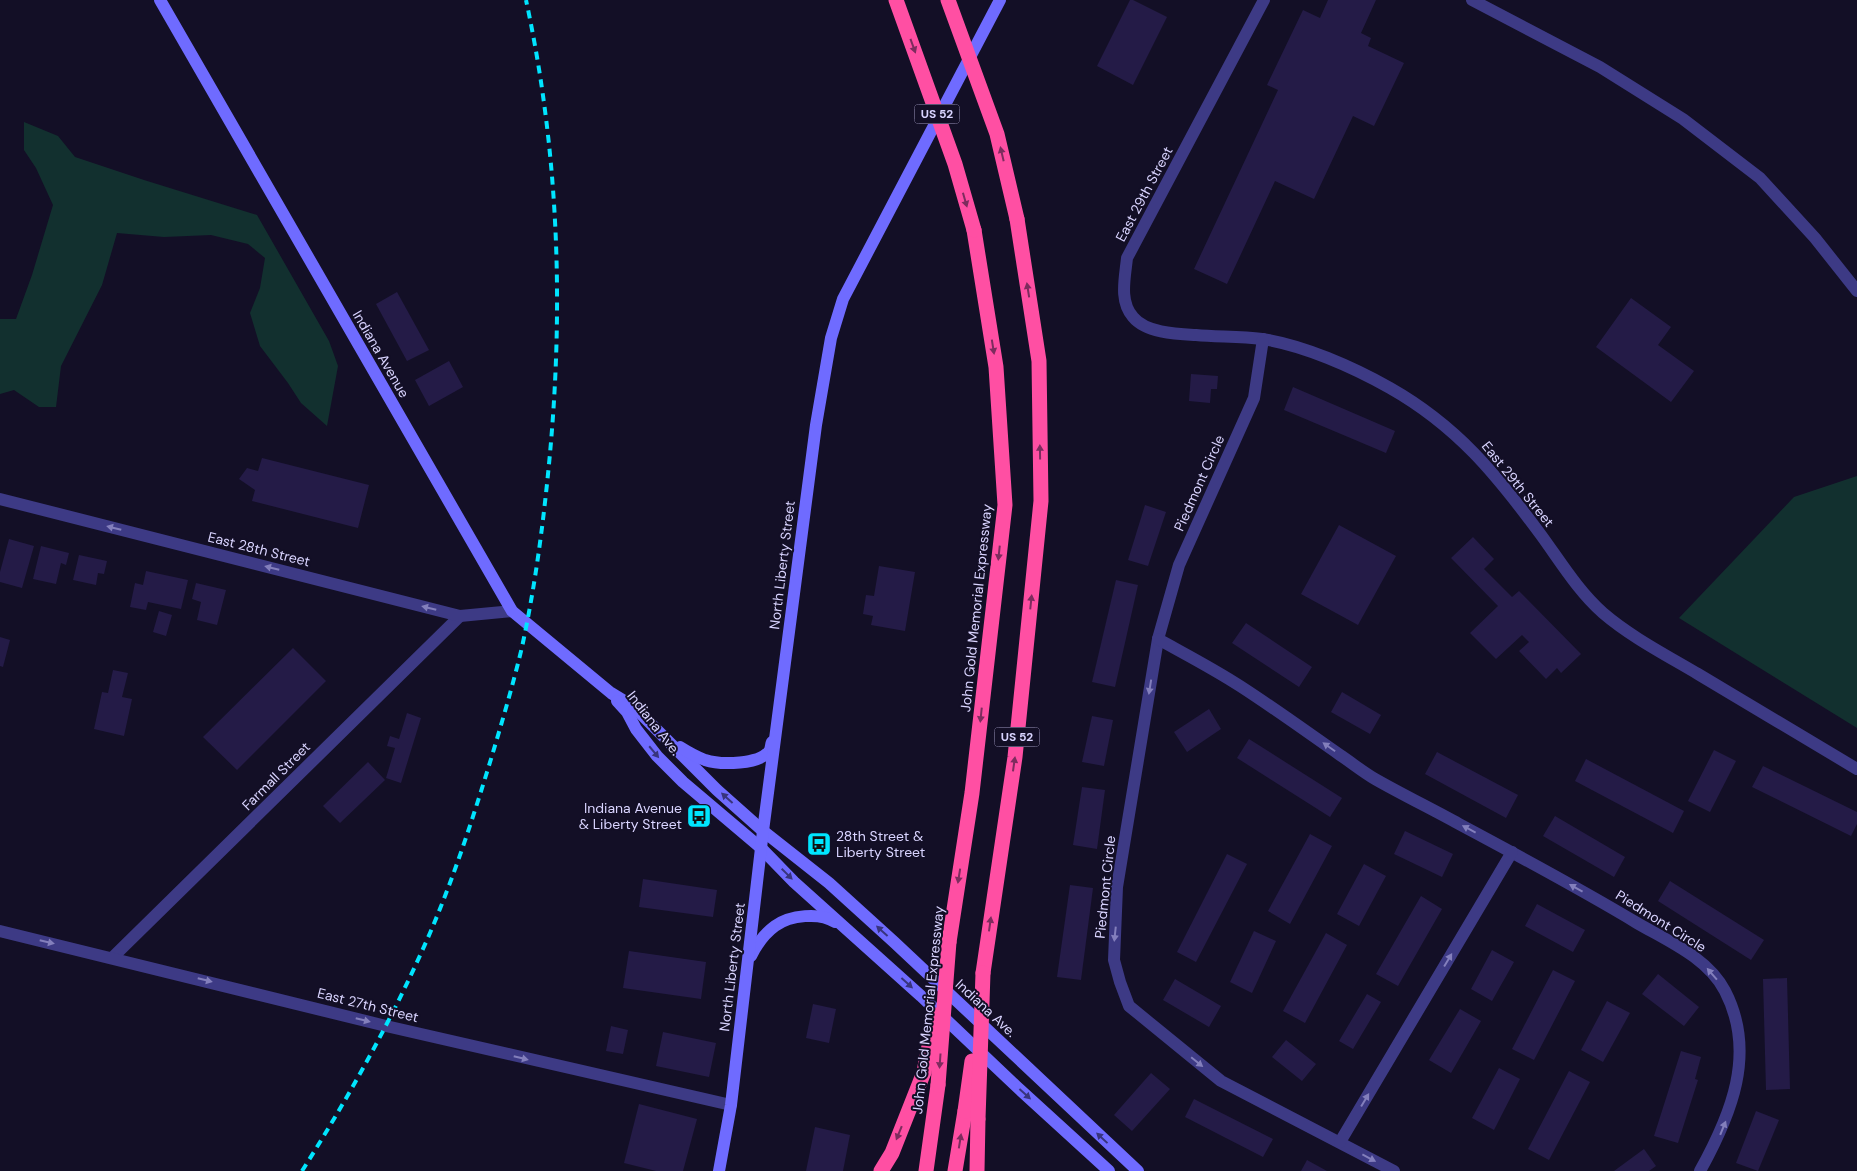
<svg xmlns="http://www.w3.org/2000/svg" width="1857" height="1171" font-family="'DM Sans',sans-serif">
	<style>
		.green { fill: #12302f }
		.building { fill: #241b47 }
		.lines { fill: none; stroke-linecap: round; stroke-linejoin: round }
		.minor { stroke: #3d3a85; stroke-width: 12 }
		.tertiary { stroke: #3d3a85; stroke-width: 12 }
		.secondary { stroke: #6f6bff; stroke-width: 12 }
		.motorway { stroke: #ff4fa3; stroke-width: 15 }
		.rail { stroke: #00e5ff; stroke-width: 4; stroke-dasharray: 8 6; stroke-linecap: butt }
		.motorway-bridge { stroke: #ff4fa3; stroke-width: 15 }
		.oneway { fill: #7d2c5e }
		.oneway2 { fill: #837fbc }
		.oneway3 { fill: #38347d }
		.labels { text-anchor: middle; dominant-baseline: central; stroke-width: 4; stroke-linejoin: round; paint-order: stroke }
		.shield { fill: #130f26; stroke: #9e99be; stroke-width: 1 }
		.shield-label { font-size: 12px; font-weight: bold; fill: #d9d4ff }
		.street-label { font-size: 14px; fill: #d9d4ff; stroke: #130f26 }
		.poi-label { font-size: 14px; fill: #d9d4ff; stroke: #130f26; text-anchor: end }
	</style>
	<rect width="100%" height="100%" fill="#130f26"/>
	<!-- green -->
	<g class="green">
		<polygon points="24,122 58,136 75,157 144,180 257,215 329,341 338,366 327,426 301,403 288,383 260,346 250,313 260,288 265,258 248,244 211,235 164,237 117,233 102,285 61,366 56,407 39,407 14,390 0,394 0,319 16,319 32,275 53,205 36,168 24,150"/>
		<polygon points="1857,476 1857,728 1679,618 1794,497"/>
	</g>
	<!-- building -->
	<g class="building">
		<polygon points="1130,0 1133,0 1167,17 1133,85 1097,66"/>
		<polygon points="1328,0 1376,0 1361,33 1371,38 1368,46 1404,63 1374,126 1353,116 1314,199 1275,181 1227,284 1194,269 1278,90 1267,85 1303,10 1320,18"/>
		<polygon points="397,292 429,350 407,361 376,304"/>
		<polygon points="1631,298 1671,327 1658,345 1694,371 1671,402 1596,347"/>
		<polygon points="449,361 463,387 429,406 415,380"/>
		<polygon points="1191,374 1218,376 1217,389 1211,389 1210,403 1189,401"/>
		<polygon points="1293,387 1395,431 1386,453 1284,410"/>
		<polygon points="262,458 369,485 358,528 252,501 255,490 239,479 247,468 258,471"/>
		<polygon points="1145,505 1166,512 1148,566 1128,560"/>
		<polygon points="1339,525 1396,556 1358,625 1301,594"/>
		<polygon points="1473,537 1494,559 1484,569 1512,597 1519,591 1581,654 1561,673 1557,668 1546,679 1519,651 1529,642 1522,635 1496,659 1470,633 1498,606 1451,558"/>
		<polygon points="9,539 34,546 22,588 0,582 0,572"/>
		<polygon points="41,546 69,553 66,565 61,563 56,584 33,579"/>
		<polygon points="79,555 107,561 104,574 98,573 96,585 73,580"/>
		<polygon points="879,566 915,572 905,631 871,625 873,616 863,614 866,595 874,596"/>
		<polygon points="146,571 188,580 181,609 148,602 146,610 130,607 135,583 143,585"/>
		<polygon points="1116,580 1138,585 1115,687 1092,682"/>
		<polygon points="196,583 226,590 217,625 197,620 201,602 192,599"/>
		<polygon points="159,611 172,615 166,636 153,632"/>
		<polygon points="1246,623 1312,667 1299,687 1232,643"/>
		<polygon points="0,637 10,640 3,667 0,666"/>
		<polygon points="293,648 326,681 237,770 203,737"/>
		<polygon points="113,670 128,673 122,697 132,699 124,736 94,729 102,692 108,693"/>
		<polygon points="1342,692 1381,715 1370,734 1331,712"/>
		<polygon points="1209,709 1221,729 1187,752 1174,732"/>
		<polygon points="407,713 421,718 401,783 386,778 395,748 387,746 390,736 399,739"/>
		<polygon points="1092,716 1113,720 1104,766 1082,762"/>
		<polygon points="1249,739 1342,798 1330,817 1237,758"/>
		<polygon points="1714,750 1736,761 1710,812 1688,801"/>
		<polygon points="1437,752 1518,795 1506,818 1425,774"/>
		<polygon points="1586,759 1684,811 1673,833 1575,781"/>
		<polygon points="368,762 385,780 340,823 323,806"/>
		<polygon points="1763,766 1857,812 1857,824 1851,836 1752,787"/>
		<polygon points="1082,787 1105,790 1097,849 1073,845"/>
		<polygon points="1555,816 1625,857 1614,877 1543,836"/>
		<polygon points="1405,831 1453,854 1442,877 1394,854"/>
		<polygon points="1310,834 1332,846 1290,924 1268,911"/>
		<polygon points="1227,854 1247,864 1196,962 1177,952"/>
		<polygon points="1364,864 1386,876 1359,926 1337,914"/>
		<polygon points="643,879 717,890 713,917 639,907"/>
		<polygon points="1670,881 1764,940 1751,960 1658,901"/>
		<polygon points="1070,885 1093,888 1081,980 1057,977"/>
		<polygon points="1421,896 1442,909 1398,986 1376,974"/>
		<polygon points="1537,904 1585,930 1573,952 1525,926"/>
		<polygon points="1254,931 1276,941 1252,993 1230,982"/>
		<polygon points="1326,933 1347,945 1305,1023 1283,1011"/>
		<polygon points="1492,950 1514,962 1492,1001 1471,989"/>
		<polygon points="629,951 706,962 701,999 623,988"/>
		<polygon points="1553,970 1575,981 1534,1060 1512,1049"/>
		<polygon points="1658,974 1699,1007 1684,1026 1642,994"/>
		<polygon points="1787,978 1790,1089 1766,1090 1763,979"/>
		<polygon points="1175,979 1221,1006 1209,1027 1163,1000"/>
		<polygon points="1367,994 1381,1002 1353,1049 1339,1041"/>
		<polygon points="1607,1001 1630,1013 1603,1062 1581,1050"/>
		<polygon points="813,1004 836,1009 829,1043 806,1038"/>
		<polygon points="1460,1009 1481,1021 1451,1073 1429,1060"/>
		<polygon points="611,1026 628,1030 623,1054 606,1051"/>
		<polygon points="663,1032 716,1043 709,1077 656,1066"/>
		<polygon points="1286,1040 1316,1064 1302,1081 1272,1057"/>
		<polygon points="1681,1051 1701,1057 1695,1079 1698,1080 1678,1143 1654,1136"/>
		<polygon points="1499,1068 1520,1079 1494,1130 1472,1118"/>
		<polygon points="1569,1071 1590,1082 1549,1160 1528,1149"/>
		<polygon points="1151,1073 1170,1089 1132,1131 1114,1115"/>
		<polygon points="1194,1099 1273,1139 1263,1157 1185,1117"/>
		<polygon points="639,1104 697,1119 683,1171 656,1171 624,1163"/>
		<polygon points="1756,1111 1779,1120 1758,1171 1736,1163"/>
		<polygon points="815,1127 850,1135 843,1171 806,1171"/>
		<polygon points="1644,1149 1656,1166 1649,1171 1614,1171"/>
		<polygon points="1307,1160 1327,1171 1301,1171"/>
	</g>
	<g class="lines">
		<!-- minor -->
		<g class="minor">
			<path d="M1264 0 1127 258C1125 278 1119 301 1133 317 1146 333 1177 334 1196 335 1217 337 1240 336 1262 339 1303 345 1353 367 1390 388 1457 426 1496 474 1541 535 1560 561 1578 591 1603 613 1631 637 1666 655 1698 674 1751 706 1804 737 1857 769"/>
			<polyline points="1472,0 1600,67 1683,119 1760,178 1815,238 1857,291"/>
			<polyline points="1263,339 1254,398 1179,565 1158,639 1117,887 1114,960 1120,982 1129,1006 1221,1081 1394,1171"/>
			<path d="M1158 639C1185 654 1214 669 1240 686 1274 708 1307 732 1340 755 1352 763 1363 772 1375 779 1403 795 1432 809 1459 824 1519 856 1579 888 1637 923 1668 941 1708 958 1725 991 1757 1053 1731 1115 1700 1171"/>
			<polyline points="113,957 460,616"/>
			<polyline points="1340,1142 1512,852"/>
		</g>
		<!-- tertiary -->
		<g class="tertiary">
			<polyline points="0,499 460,616 512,611"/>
			<polyline points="0,931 386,1026 731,1105"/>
		</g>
		<!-- secondary -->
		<g class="secondary">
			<polyline points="160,0 512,611 611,693 634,707 717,790 763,831 829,883 894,942 1138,1171"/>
			<polyline points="617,701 627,712 636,729 657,756 683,782 761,848 794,882 921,996 1016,1086 1109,1171"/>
			<path d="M680 747C688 752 697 757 705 760 720 765 761 765 770 750 771 747 771 744 772 742"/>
			<path d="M751 956C757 944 764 934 775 926 790 915 820 912 835 922"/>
			<polyline points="719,1171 731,1105 763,831 816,425 831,338 843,299 1000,0"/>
		</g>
		<!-- motorway -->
		<g class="motorway">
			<polyline points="949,942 972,793 1005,505 996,367 974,230"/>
			<polyline points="983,973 1015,757 1041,501 1039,361 1017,219"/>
			<polyline points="881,1171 892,1153 924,1072"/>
			<polyline points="926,1171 938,1085"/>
			<polyline points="955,1171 965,1111"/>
			<polyline points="977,1171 978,1119"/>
		</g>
		<!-- rail -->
		<path class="rail" d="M302 1171C350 1095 394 1016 430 933 454 877 473 818 491 759 502 722 513 685 522 647 535 587 543 526 549 464 564 309 559 153 526 0"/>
		<!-- motorway-bridge -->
		<g class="motorway-bridge">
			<polyline points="896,0 955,164 974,230"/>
			<polyline points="948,0 997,134 1017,219"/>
			<polyline points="924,1072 935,1015"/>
			<polyline points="938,1085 949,942"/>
			<polyline points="965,1111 972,1061"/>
			<polyline points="978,1119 983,973"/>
		</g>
	</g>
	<!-- one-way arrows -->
	<defs><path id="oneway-solid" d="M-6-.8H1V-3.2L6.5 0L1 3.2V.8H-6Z" transform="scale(1.25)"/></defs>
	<g class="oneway">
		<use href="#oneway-solid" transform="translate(913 46) rotate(70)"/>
		<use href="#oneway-solid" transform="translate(1002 154) rotate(-103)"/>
		<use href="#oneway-solid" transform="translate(965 200) rotate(74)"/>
		<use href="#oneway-solid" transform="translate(1028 290) rotate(-99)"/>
		<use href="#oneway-solid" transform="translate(993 347) rotate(81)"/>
		<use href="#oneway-solid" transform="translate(1040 452) rotate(-91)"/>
		<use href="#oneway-solid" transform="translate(999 553) rotate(96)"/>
		<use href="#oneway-solid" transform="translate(1031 602) rotate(-84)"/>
		<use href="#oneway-solid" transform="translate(981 715) rotate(96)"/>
		<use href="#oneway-solid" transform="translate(1014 764) rotate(-82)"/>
		<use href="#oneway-solid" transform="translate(959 876) rotate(99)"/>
		<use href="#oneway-solid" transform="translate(990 924) rotate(-82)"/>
		<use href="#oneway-solid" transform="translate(940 1061) rotate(94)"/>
		<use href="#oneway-solid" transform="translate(899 1133) rotate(112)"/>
		<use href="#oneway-solid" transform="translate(960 1141) rotate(-81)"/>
	</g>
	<g class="oneway2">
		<use href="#oneway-solid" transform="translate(114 528) rotate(-166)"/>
		<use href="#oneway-solid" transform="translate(272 568) rotate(-166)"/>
		<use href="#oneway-solid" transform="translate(429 608) rotate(-166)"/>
		<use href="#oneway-solid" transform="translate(1150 687) rotate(99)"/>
		<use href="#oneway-solid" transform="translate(1329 747) rotate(-145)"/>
		<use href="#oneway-solid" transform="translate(1469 829) rotate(-152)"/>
		<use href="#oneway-solid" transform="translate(1576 888) rotate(-151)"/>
		<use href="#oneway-solid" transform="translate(1115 934) rotate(96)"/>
		<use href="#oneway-solid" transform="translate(47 942) rotate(13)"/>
		<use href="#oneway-solid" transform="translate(1448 960) rotate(-59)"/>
		<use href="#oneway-solid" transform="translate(1712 974) rotate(-131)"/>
		<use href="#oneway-solid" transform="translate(205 980) rotate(14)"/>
		<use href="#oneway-solid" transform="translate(363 1020) rotate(14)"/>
		<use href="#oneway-solid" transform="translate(521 1058) rotate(14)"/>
		<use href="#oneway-solid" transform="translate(1197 1062) rotate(39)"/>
		<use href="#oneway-solid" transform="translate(1365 1100) rotate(-59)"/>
		<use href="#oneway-solid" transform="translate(1723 1128) rotate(-68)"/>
		<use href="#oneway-solid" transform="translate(1369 1158) rotate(28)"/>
	</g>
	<g class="oneway3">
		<use href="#oneway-solid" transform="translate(654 752) rotate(50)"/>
		<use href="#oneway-solid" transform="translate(727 798) rotate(-138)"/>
		<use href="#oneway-solid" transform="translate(787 874) rotate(45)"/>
		<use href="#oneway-solid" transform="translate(882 931) rotate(-138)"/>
		<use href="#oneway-solid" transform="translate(907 983) rotate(42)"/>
		<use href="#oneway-solid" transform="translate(1025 1094) rotate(42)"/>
		<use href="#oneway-solid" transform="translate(1102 1138) rotate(-137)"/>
	</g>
	<!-- icons -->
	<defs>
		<symbol id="bus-square" viewBox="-11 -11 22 22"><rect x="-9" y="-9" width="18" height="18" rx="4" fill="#00e5ff" stroke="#130f26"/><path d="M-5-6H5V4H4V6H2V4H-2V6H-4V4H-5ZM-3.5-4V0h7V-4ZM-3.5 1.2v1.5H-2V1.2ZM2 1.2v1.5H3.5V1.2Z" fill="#111"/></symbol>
	</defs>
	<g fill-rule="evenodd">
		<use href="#bus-square" x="685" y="802" width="28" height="28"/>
		<use href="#bus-square" x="805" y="830" width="28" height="28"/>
	</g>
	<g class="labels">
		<!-- shield labels -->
		<g class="shield">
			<rect x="914.5" y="104.5" width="45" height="19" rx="4"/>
			<rect x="994.5" y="727.5" width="45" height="19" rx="4"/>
		</g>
		<g class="shield-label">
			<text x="937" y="114">US 52</text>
			<text x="1017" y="737">US 52</text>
		</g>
		<!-- street labels -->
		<g class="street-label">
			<text transform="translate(1144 194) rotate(-62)">East 29th Street</text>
			<text transform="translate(381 354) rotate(60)">Indiana Avenue</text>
			<text transform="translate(1199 483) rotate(-66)">Piedmont Circle</text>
			<text transform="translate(1518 484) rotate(51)">East 29th Street</text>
			<text transform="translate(259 549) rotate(14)">East 28th Street</text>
			<text transform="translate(782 565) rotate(-83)">North Liberty Street</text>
			<text transform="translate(976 608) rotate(-84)">John Gold Memorial Expressway</text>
			<text transform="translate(654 723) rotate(52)">Indiana Ave.</text>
			<text transform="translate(276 776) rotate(-45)">Farmall Street</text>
			<text transform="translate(1105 887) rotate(-84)">Piedmont Circle</text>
			<text transform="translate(1661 921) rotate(32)">Piedmont Circle</text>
			<text transform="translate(732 967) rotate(-83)">North Liberty Street</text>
			<text transform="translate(368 1005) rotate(14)">East 27th Street</text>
			<text transform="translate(986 1008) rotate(43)">Indiana Ave.</text>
			<text transform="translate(928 1010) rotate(-84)">John Gold Memorial Expressway</text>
		</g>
		<!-- poi labels -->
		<g class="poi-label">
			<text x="682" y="808">Indiana Avenue<tspan x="682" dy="16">&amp; Liberty Street</tspan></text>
			<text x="836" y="836" text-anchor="start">28th Street &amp;<tspan x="836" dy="16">Liberty Street</tspan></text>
		</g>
	</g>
</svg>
